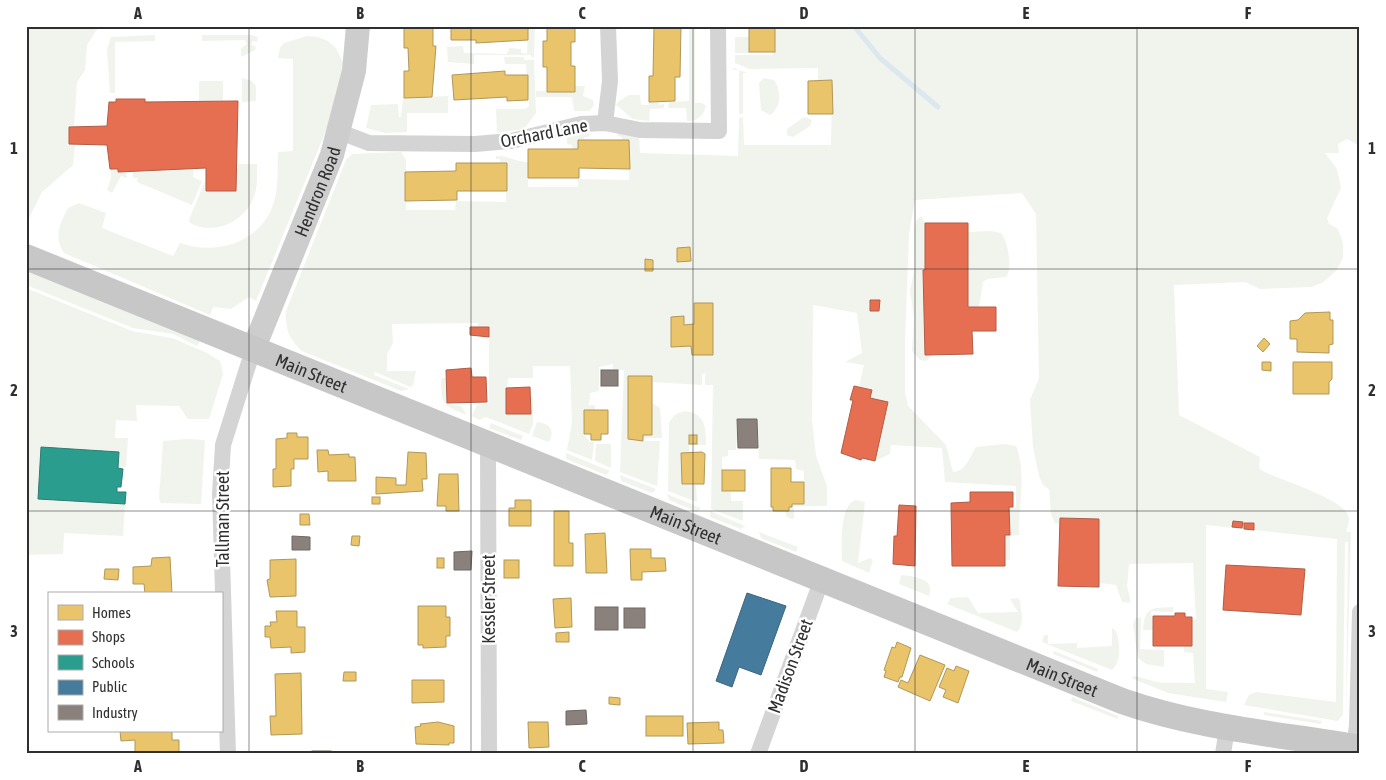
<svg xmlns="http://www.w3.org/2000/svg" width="1386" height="780" font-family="'Asap Condensed',sans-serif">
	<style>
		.green { fill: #f1f4ed; fill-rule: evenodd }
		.homes { fill: #e9c46a; stroke: #b19758 }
		.shops { fill: #e76f51; stroke: #b05c47 }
		.schools { fill: #2a9d8f; stroke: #2c7c72 }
		.public { fill: #457b9d; stroke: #3e647c }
		.industry { fill: #8a817c; stroke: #6f6865 }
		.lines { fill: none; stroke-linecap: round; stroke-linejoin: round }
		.stream { stroke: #dbe8f0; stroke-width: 5 }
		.street { stroke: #d4d4d4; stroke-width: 16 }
		.secondary { stroke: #cdcdcd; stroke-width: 24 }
		.primary { stroke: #c7c7c7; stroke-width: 26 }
		.grid { fill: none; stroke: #2f2f2f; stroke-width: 1; stroke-opacity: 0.55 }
		.labels { text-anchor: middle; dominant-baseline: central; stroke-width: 5; stroke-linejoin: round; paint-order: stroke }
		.street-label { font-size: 18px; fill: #2f2f2f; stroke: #fff }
		.neatline { fill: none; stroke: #2f2f2f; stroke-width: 2 }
		.grid-label { font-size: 16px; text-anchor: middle; font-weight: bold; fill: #2f2f2f }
	</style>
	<rect width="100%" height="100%" fill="#fff"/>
	<!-- green -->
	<g class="green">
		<polygon points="26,26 99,26 87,45 85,70 77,82 74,127 69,128 69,144 75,144 73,165 42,192 26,224"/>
		<polygon points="528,26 535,26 534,57 531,57 531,55 474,55 474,64 448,62 447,47 463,46 464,53 507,54 509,48 521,49 521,53 527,54"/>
		<path d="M689 26H695V103H702L706 106C704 115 697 122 687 121L686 108H668L669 102 689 101Z"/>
		<path d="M775 26H1360V146L1347 139 1338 144 1339 153H1325L1337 169 1341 188 1327 218 1329 224 1338 229 1343 243V258L1336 271 1322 283 1311 287 1260 289 1245 282 1174 285 1179 415 1260 457 1259 468 1263 471C1283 481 1335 496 1347 513 1351 519 1348 526 1346 532H1351L1346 718 1348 542H1345L1343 714 1338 721 1244 705 1249 695 1256 692 1336 702 1337 539 1206 525V689L1228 692 1226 702 1168 693 1131 678 1135 676 1161 683H1195L1193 653 1184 652V646H1192V620L1196 619 1193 563 1129 564 1127 586 1131 603 1122 602 1116 585 1099 583 1060 524 1055 523 1051 514 1049 489 1043 485 1039 476 1033 447 1030 400 1039 378 1036 214 1022 193 915 200 909 234 905 340V393L908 406 946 445 953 472C965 472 970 457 976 447L1005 444 1016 446C1027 473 1018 507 1019 535L1010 536V560H1005V535H1009V507H1016V486L945 482 942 448 891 445 890 454 875 461 888 402 870 398 872 390 859 387 864 365 845 362 862 353 857 313 813 305 812 420 816 456 827 486V506H794V518L792 519 787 517 785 511H789V507H792V504L804 503V471L796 469 795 460 759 459 757 419H738L736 450H728V456L722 457V491L731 492V501H743V521L711 509 713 385H705V373L702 374V385L652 382V376H628V438L636 439V441H660L657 486 620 472 624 370H613V364L599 367V391L590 393 589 405H595V410H584L583 433 590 442H594L592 460 567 450 572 423 570 366H533V378H508L506 414H530V397H533V424L529 434 486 417 479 420 472 416 477 405 489 403V327H478V323L392 324 393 343 387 354V371H416L413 386 410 387 375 372 374 375 409 389 401 391 302 351C289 339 285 329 286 311L346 160 352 154 401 152 406 160V210H455L456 201 506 202 507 163H500V159H496V156C511 156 516 162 528 162V187H578V179L629 180V141L622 140V137L618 136V132L639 138 640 153 738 156 739 118 743 117 744 145H831L832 80H818V68L749 69 735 63V55H773ZM677 248H690L691 261 677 262ZM694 303H713V355H692L691 346 671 347V317H684V325L694 324Z"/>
		<polygon points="155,35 155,41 115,42 115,93 110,93 107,49 111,37"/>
		<polygon points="202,35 252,35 258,37 257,42 253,41 251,44 256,47 255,50 241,57 241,48 247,44 245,40 202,41"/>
		<path d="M307 36 318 37 328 41 336 48 344 64 327 128 256 301 249 297 231 309 213 307 210 315 64 253C53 237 60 223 68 208L79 203 106 213 102 228 173 256 180 243C217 256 262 242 274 202 279 185 277 169 278 152L293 151V59L278 58 280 48 284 43Z"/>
		<polygon points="735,37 749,37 749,52 756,53 735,53"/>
		<polygon points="504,57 524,57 524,60 534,60 536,113 524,129 497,133 496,109 525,109 529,106 526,64 505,64"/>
		<polygon points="733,68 748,73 743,73 743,114 739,114 739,70 733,70"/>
		<polygon points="242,78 252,81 256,86 256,101 242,102"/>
		<path d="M764 78 774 80C782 91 781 108 770 115L761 110 759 83Z"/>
		<rect x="199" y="81" width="24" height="20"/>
		<polygon points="575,86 585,86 583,96 593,100 594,105 589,111 574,111 572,97 536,97 536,91 575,92"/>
		<polygon points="629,95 640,95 641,105 649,105 649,102 659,102 659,105 664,104 664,108 650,109 649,121 633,119 616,105 619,101"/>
		<polygon points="448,96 448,113 407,113 407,132 385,133 366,128 371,105 398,104 399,117 401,117 403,98"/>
		<polygon points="804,117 812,120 810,126 793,137 787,135 787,129"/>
		<polygon points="590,133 589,137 585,137 578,149 572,149 572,145 567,144 567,137"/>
		<path d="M238 164H257C257 175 258 188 253 199 244 222 213 236 190 223L189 220 205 181V172L206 191H236L235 168H238Z"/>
		<polygon points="194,168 193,177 202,181 192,205 137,182 138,178 133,178 133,171 145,171 145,169"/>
		<polygon points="111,169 126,172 127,178 121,176 112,193 107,190 111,178"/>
		<polygon points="921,216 925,223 925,355 933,355 926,361 920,360 912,351 914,319 910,290 914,272 914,229 916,221"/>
		<path d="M991 231 1001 233C1008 242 1013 268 1006 277L987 279 983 282 979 307H968V232Z"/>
		<polygon points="26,272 34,274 200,341 197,346 173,334 133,328 26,285"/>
		<polygon points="26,288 132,331 172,338 205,352 220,361 223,374 209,419 188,419 179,406 136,405 137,421 116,420 115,438 128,438 126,467 118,467 119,452 41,447 38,499 125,504 123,536 64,533 63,554 26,555"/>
		<path d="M441 378H447V404L461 406 467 415C442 405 441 405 441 378Z"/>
		<polygon points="652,403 660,408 662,438 643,438 643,435 652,435"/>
		<path d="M685 411C705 413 706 427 706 445H689V453H681L682 484 696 485 697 502 668 491 669 422 676 414Z"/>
		<path d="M537 422C550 423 555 431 549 442L532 436Z"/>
		<polygon points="491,423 523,436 521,440 489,428"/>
		<polygon points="187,439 205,440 201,504 161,503 159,499 163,441"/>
		<polygon points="596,444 611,444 611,468 595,461"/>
		<polygon points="566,453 610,471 606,475 566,459"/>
		<polygon points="620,475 656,489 652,493 621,481"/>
		<polygon points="667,494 701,508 697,512 669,500"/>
		<path d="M855 500 865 502 858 563 870 558 873 560 869 573 842 561C842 545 839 507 855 500Z"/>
		<polygon points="710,512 710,511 745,526 741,529 710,517"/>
		<polygon points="759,532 798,547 796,552 761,538"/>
		<path d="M901 575C913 576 936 578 929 596L899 584Z"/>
		<path d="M968 597 978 613 1018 612 1010 599 1018 598 1020 601C1021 611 1025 623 1017 632L947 604 951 598Z"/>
		<path d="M1173 607V612L1151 611 1153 630H1143C1145 606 1152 608 1173 607Z"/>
		<polygon points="1136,618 1141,618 1140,649 1164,650 1164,667 1146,664 1138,658 1133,624"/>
		<path d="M1112 628 1116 631C1120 643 1122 660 1112 670L1042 642 1044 635H1048V644L1077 643V648L1112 646Z"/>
		<polygon points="1054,651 1098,669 1097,672 1053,654"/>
		<polygon points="1072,697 1118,716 1118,719 1071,701"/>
		<polygon points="1264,712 1322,721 1321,724 1264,715"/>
	</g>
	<!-- homes -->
	<g class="homes">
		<polygon points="404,26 433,26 433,46 436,46 432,97 404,98 404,71 409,71 408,48 404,48"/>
		<polygon points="451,26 528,26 528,40 476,43 476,40 451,40"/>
		<polygon points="547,26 575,26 575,42 571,42 571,66 575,66 575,92 547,92 547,67 543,67 543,41 547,41"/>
		<polygon points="654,26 681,26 680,77 675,77 675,101 649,102 649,76 653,76"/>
		<rect x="749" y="26" width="26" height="26"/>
		<polygon points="505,71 505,75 528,75 528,100 507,101 507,97 454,100 452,75"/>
		<polygon points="832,80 833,114 808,114 808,81"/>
		<polygon points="578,140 629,140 630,169 579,168 579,178 528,178 528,149 578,149"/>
		<polygon points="456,163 507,163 507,191 457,191 457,200 405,201 405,172 456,171"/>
		<polygon points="690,247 691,261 677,262 677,248"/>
		<polygon points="645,259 653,260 653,271 645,271"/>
		<polygon points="694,303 713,303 713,355 692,355 691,346 671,347 671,317 684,316 684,325 694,324"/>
		<polygon points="1330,312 1330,320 1333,320 1333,344 1329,345 1329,353 1297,352 1297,339 1290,339 1290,321 1298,320 1305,313"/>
		<polygon points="1264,338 1270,344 1263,352 1257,346"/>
		<polygon points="1262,362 1271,362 1271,371 1262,370"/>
		<polygon points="1293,362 1332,362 1332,379 1329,382 1329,394 1293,394"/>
		<polygon points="628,376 652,376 652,435 643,435 643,441 628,439"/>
		<polygon points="584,410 608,410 608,434 601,434 601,440 591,440 591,434 584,434"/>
		<polygon points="287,433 297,433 297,437 308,437 308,459 294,459 294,469 291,469 291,486 273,487 273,469 276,469 276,439 287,438"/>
		<rect x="689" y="435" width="8" height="9"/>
		<polygon points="317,450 328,450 329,455 349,454 349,457 355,457 356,481 328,481 328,471 318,472"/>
		<polygon points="408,452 426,453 427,479 422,479 423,491 376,494 376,477 396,478 396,485 406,485"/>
		<polygon points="702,452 705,454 704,484 682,484 681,453"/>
		<polygon points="771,468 791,468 791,482 804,482 804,504 792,504 792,507 789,507 789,511 773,511 773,507 771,507"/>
		<rect x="722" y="470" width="23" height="21"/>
		<polygon points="439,474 458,474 459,511 446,511 446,506 437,506"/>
		<rect x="372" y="497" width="8" height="7"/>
		<polygon points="515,500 531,500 531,526 509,526 509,508 515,508"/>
		<polygon points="554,511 569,511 569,543 573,543 573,566 554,566"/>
		<polygon points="300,514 309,514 310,525 300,525"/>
		<polygon points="605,533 607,573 586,573 585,534"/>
		<polygon points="352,536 360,536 359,546 351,545"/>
		<polygon points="630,549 651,549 651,558 665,558 666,571 642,572 642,580 631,580"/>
		<polygon points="170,557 172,594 145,594 144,584 133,584 133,567 151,566 152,558"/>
		<rect x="437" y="558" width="7" height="10"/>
		<polygon points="296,559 296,596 270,597 267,580 270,579 270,560"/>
		<rect x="504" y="560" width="15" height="18"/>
		<polygon points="105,569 119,569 118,580 104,579"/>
		<polygon points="571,598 572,627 555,628 553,599"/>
		<polygon points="418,606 446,606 446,617 450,617 450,636 446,636 446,647 423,648 423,645 418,645"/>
		<polygon points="276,611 297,611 297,627 305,627 305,652 291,653 291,647 271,648 270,637 265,637 265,626 271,626 270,622 277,622"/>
		<polygon points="569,632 569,642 556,642 556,633"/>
		<polygon points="897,642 911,648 902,677 900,677 898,682 884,677 886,671 884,670 892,647 895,648"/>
		<polygon points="920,655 945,665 930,701 898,687 901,680 908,683"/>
		<polygon points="956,666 969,671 958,703 943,697 946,690 939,687 947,668 954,671"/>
		<polygon points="344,672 356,672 356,681 343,681"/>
		<polygon points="301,673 302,734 271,735 270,716 276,716 275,674"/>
		<polygon points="412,680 444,680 444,702 412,703"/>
		<polygon points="609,697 620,698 620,705 609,704"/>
		<rect x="646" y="716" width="37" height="20"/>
		<polygon points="438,722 454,726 454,743 449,743 449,745 416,744 415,727 421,726 420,724"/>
		<polygon points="528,722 548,722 549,747 529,748"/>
		<polygon points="719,722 719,730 723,730 724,743 688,744 687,723"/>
		<polygon points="120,731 172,731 172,740 179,740 179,754 135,754 135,740 121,741"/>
	</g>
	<!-- shops -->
	<g class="shops">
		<polygon points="116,99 145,99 145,102 238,101 236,191 206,191 206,168 118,172 118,169 110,169 107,145 69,144 69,127 107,126 109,102 116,102"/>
		<polygon points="925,223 968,223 968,307 996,307 996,331 972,331 973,354 925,355 923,270 925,270"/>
		<polygon points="870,300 880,300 879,311 870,311"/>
		<polygon points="470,327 489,327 489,337 470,335"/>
		<polygon points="471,368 472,377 486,377 487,402 447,403 446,370"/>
		<polygon points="854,386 872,390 870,398 888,402 875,461 862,458 861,460 841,453 853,400 850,400"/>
		<polygon points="530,387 531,414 506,414 506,388"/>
		<polygon points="970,492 1013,492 1013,507 1009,507 1010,535 1005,535 1005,566 952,566 951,503 970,502"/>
		<polygon points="899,505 916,506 915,566 893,564 894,536 897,536"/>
		<polygon points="1060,518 1099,519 1099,587 1058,586"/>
		<polygon points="1233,521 1243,522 1242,528 1232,527"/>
		<polygon points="1244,523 1254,523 1254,530 1244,529"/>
		<polygon points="1226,565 1305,569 1301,615 1223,610"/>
		<polygon points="1175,613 1185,613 1185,617 1192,617 1192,646 1153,646 1153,616 1175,616"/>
	</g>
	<!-- schools -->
	<polygon class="schools" points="41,447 119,452 118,468 123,469 121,487 117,487 117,492 126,492 125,504 38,499"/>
	<!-- public -->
	<polygon class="public" points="747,593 786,606 761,675 739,667 732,687 716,681"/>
	<!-- industry -->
	<g class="industry">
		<rect x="601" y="370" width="17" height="16"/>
		<polygon points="737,419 757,419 758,448 738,448"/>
		<polygon points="292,536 310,537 310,550 292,550"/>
		<polygon points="472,551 471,570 454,570 454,552"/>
		<rect x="595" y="607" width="23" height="23"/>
		<rect x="624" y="608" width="21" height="20"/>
		<polygon points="586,710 587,724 566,725 566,711"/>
		<rect x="312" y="751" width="19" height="3"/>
	</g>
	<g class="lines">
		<!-- stream -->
		<polyline class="stream" points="854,26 880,58 938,107"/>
		<!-- street -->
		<g class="street">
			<polyline points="605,123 610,81 608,26"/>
			<polyline points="340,132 369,143 475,144 511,141 581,124 605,123 640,130 719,131 718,26"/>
			<polyline points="488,445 489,754"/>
			<polyline points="1354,747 1357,725 1360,612"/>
			<polyline points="228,754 220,494 223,445 253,350"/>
			<polyline points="758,754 822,579"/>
			<polyline points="1223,754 1227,728"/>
		</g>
		<!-- secondary -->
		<path class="secondary" id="s1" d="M253 350 332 155 354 71 358 26"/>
		<!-- primary -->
		<path class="primary" id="s2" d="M26 257 1122 701C1199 728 1280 734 1360 748"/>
	</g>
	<!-- grid -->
	<path class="grid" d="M249 26V754M471 26V754M693 26V754M915 26V754M1137 26V754M26 269H1360M26 511H1360"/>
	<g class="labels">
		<!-- street labels -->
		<g class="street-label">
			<text transform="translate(544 133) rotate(-11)">Orchard Lane</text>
			<text stroke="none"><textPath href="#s1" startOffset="171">Hendron Road</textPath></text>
			<text stroke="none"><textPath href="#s2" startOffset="308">Main Street</textPath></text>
			<text transform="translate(222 519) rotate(-90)">Tallman Street</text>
			<text stroke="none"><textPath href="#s2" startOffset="712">Main Street</textPath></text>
			<text transform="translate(488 599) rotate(-90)">Kessler Street</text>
			<text transform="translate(790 666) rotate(-70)">Madison Street</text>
			<text stroke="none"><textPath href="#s2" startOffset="1118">Main Street</textPath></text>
		</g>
	</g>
	<!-- border -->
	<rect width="1386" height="780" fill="none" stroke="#ffffff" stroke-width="55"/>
	<!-- legend -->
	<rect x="48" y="592" width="175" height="140" fill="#ffffff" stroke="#acacac"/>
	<rect x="58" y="605" width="25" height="15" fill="#e9c46a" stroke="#acacac"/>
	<text x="92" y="618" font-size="15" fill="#2f2f2f">Homes</text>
	<rect x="58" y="630" width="25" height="15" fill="#e76f51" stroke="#acacac"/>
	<text x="92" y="642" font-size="15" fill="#2f2f2f">Shops</text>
	<rect x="58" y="655" width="25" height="15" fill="#2a9d8f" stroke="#acacac"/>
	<text x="92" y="668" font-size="15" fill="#2f2f2f">Schools</text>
	<rect x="58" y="680" width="25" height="15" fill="#457b9d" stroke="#acacac"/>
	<text x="92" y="692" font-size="15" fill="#2f2f2f">Public</text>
	<rect x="58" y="705" width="25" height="15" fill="#8a817c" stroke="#acacac"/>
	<text x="92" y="718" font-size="15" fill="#2f2f2f">Industry</text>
	<rect x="28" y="28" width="1330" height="724" class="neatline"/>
	<g class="grid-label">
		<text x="138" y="19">A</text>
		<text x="360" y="19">B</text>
		<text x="582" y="19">C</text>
		<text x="804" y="19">D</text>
		<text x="1026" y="19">E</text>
		<text x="1248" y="19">F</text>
		<text x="14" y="154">1</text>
		<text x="1372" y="154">1</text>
		<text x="14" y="396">2</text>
		<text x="1372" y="396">2</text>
		<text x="14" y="637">3</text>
		<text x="1372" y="637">3</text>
		<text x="138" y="772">A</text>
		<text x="360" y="772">B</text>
		<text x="582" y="772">C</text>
		<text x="804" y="772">D</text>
		<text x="1026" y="772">E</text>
		<text x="1248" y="772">F</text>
	</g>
</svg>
